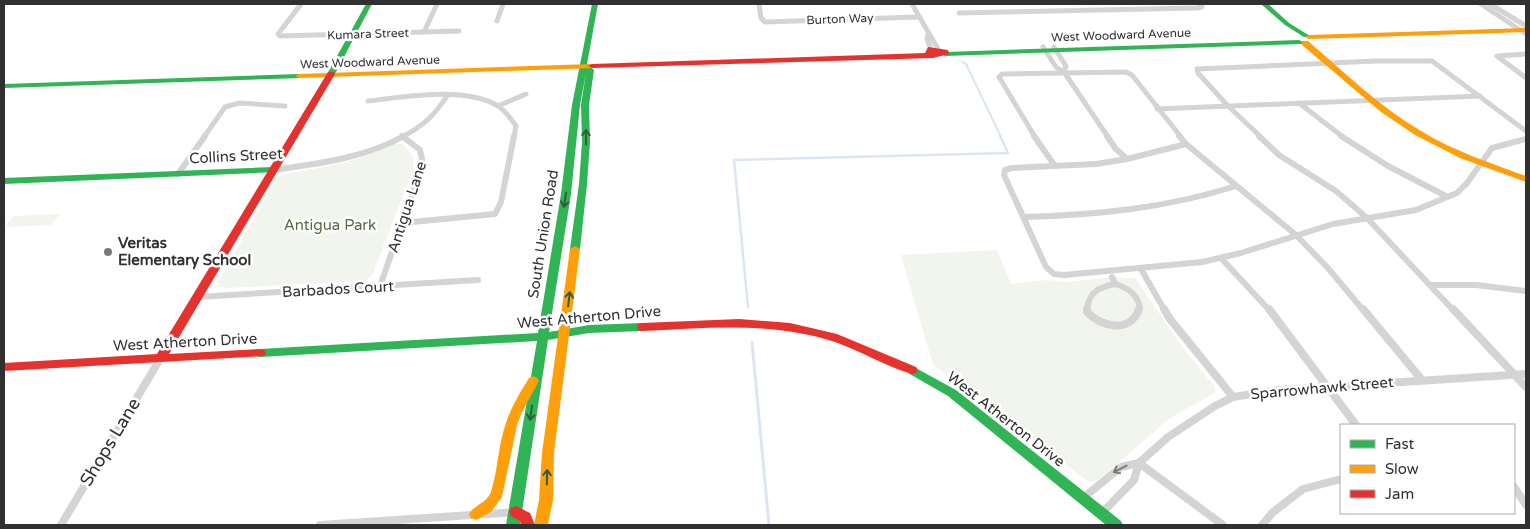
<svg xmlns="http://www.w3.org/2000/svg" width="1530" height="529" font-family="'Varela Round',sans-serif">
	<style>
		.green { fill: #f1f5ed }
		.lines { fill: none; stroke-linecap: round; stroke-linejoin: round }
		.stream-far2 { stroke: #dbe6f2; stroke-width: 2 }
		.stream-far1 { stroke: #dbe6f2; stroke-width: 2.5 }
		.stream { stroke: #dbe6f2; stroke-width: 3 }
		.street-far2 { stroke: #d4d4d4; stroke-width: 5 }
		.street-far1 { stroke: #d4d4d4; stroke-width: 6 }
		.street { stroke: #d4d4d4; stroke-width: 8 }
		.fast { fill: #30b455; fill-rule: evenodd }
		.slow { fill: #ff9f0a; fill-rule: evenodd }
		.jam { fill: #e5322d; fill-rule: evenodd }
		.oneway { stroke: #305e3d }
		.oneway2 { stroke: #7a7a7a }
		.poi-dot { fill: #787878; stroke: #fff; stroke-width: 2 }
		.labels { text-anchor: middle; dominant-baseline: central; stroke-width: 5; stroke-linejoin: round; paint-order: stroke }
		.far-street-label { font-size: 12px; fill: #303030; stroke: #fff }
		.street-label { font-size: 15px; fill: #303030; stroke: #fff }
		.park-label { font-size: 15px; fill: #4f6d3d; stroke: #fff }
		.poi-label { font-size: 15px; font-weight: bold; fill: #303030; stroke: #fff; text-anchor: start }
		.near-street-label { font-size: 18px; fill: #303030; stroke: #fff }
	</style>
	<rect width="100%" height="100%" fill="#fff"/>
	<!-- green -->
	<g class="green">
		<path d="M393 144H403L413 157V171L372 275 365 281 226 288 216 286 277 177C290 171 305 171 319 168 345 163 369 156 393 144Z"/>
		<polygon points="60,214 51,225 4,227 14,216"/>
		<polygon points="997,250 1011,284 1047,280 1064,282 1115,277 1135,278 1183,348 1214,386 1216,392 1170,418 1097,481 1090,482 1083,478 998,410 933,365 901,255"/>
	</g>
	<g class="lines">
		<!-- stream-far2 -->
		<polyline class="stream-far2" points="962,62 966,64 1001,137"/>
		<!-- stream-far1 -->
		<polyline class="stream-far1" points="748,307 734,160 1008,153 1000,136"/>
		<!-- stream -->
		<polyline class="stream" points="752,342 769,525"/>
		<!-- street-far2 -->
		<g class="street-far2">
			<polyline points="301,4 278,34 280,36 459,31"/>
			<polyline points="759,4 761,18 765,22 918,17"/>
			<polyline points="912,4 938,49"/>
			<polyline points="1481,4 1526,34"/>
			<polyline points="1490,4 1526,26"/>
			<polyline points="959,13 1197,8 1202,7 1201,4"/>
			<polyline points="497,21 503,4"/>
			<polyline points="424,32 437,4"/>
			<polyline points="928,34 927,39 931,49"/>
			<polyline points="1043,47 1056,67 1064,72 1066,66 1054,47"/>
			<polyline points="1526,54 1497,56 1526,78"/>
			<polyline points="1064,72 1108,137"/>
			<path d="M368 101C405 97 464 86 498 106 506 111 511 119 516 126L514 137"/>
			<polyline points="1299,103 1343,137"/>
			<polyline points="498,106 526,94"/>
			<polyline points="1157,109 1480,96"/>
			<polyline points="402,136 404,137"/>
			<polyline points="204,137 225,107 239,103 285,106"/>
			<path d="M402 137C423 126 434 116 447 96"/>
			<polyline points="1035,137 999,77 1002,74 1126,72 1132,75 1181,137"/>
			<polyline points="1261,137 1228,106 1198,73 1197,69 1376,61 1432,61 1526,131"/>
		</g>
		<!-- street-far1 -->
		<g class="street-far1">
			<polyline points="1034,136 1055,166"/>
			<polyline points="1107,136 1115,148 1127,159"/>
			<polyline points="1179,136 1186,144 1296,235 1327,267 1364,311"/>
			<polyline points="1259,136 1279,155 1336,191 1367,218 1454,311"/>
			<polyline points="1341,136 1388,166 1446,196"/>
			<polyline points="1186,144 1127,159 1096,164 1012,168 1005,170 1004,175 1046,267 1054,274 1064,275 1202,262 1241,253 1333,224 1416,210 1457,193 1467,183 1492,148 1526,139"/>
			<path d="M273 170C317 164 365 158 404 136"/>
			<polyline points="178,174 205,136"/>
			<path d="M1024 217C1097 215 1167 208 1236 186"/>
			<polyline points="402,223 495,214 501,202 514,136"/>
			<polyline points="1221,258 1270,311"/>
			<polyline points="1141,269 1165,311"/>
			<polyline points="1112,277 1115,284"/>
			<path d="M1115 284C1128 288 1136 293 1140 307L1139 311"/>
			<polyline points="1431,285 1476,285 1526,291"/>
			<polyline points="380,286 423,164 420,150 402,136"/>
			<polyline points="197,297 478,280"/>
			<path d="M1087 311C1088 292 1099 287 1115 284"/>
		</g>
		<!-- street -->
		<g class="street">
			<path d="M1087 309V312C1101 327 1130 334 1139 309"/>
			<polyline points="1164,309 1170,319 1233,397"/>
			<polyline points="1269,309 1356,425"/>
			<polyline points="1363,309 1422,380"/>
			<polyline points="1453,309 1526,387"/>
			<polyline points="1514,487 1526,505"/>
			<polyline points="1083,498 1121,467 1139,463 1134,480 1102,513"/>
			<polyline points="61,525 160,359"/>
			<polyline points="320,525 516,512"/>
			<polyline points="1223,525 1139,463 1168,437 1215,406 1233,397 1279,390 1526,374"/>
			<polyline points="1262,525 1272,513 1303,489 1341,479"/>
		</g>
		<!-- fast -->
		<g class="fast">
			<polygon points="366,4 372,4 335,74 334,76 328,76 327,74"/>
			<polygon points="592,4 598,4 587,64 594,70 589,105 590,142 587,184 580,249 575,252 570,249 579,184 582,142 581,105 586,73 580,105 571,194 549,332 589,325 642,323 646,324 647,327 646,330 642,331 589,333 548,340 520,525 506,525 537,341 260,357 256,356 254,353 256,350 260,349 538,333 561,194 572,105"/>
			<polygon points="1261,4 1268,4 1289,23 1310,36 1304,37 1285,25"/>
			<polygon points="1299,40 1303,42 1302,44 945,56 941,54 945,52"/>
			<polygon points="299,74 302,74 302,78 4,88 4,84"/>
			<polygon points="273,167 276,168 277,170 276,172 4,184 4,178"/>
			<polygon points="912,366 956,390 1121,521 1123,525 1106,525 948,396 908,373 906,370 908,367"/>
		</g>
		<!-- slow -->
		<g class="slow">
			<polygon points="1526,28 1526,32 1309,39 1305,37 1309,35"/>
			<path d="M1302 41H1308C1344 72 1380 107 1421 131 1454 151 1490 163 1526 176V182L1460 158 1415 135 1381 112 1302 45Z"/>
			<polygon points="592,64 596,66 595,68 299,78 295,76 299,74"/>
			<polygon points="575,246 580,249 554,453 553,500 548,525 534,525 539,500 542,453 570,249"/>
			<path d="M533 376 537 378 539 381 522 412 517 425 502 497 491 512 476 520 471 518 469 514C474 505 487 503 491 492 498 470 498 445 506 423 511 407 520 393 529 378Z"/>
		</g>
		<!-- jam -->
		<g class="jam">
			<polygon points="928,47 948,50 949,54 933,58 592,68 588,66 592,64 925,53"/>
			<polygon points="328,72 334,72 335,74 169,354 260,349 264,350 266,353 264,356 4,371 4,363 157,354"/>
			<path d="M739 319 790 323 837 334 916 367 918 370 916 373 912 374C885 366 861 351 835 342 773 321 706 328 642 331L638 330 637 327 638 324 642 323Z"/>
			<polygon points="516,506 530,513 535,525 521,525 520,521 511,516 509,512 511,508"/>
		</g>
	</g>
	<!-- one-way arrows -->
	<defs><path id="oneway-shaft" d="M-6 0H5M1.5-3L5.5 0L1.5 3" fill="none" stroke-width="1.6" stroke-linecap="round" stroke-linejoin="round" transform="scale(1.25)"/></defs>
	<g class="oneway">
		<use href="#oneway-shaft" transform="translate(586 137) rotate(-90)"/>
		<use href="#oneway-shaft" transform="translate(565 200) rotate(99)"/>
		<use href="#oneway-shaft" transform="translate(569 299) rotate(-83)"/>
		<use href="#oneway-shaft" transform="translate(531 413) rotate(98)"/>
		<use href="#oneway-shaft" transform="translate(547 477) rotate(-88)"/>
	</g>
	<use class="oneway2" href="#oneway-shaft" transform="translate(1120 469) rotate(153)"/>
	<!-- markers -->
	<circle class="poi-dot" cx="108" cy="252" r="5"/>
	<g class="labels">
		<!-- far-street labels -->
		<g class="far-street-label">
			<text transform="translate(840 19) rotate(-2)">Burton Way</text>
			<text transform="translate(368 34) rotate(-2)">Kumara Street</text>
			<text transform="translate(1121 35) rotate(-2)">West Woodward Avenue</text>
			<text transform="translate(370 62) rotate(-2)">West Woodward Avenue</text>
		</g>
		<!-- street labels -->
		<g class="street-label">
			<text transform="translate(236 156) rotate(-3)">Collins Street</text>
			<text transform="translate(407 207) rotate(-72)">Antigua Lane</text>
			<text transform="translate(543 234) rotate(-81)">South Union Road</text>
			<text transform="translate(338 289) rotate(-3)">Barbados Court</text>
			<text transform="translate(589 317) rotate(-5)">West Atherton Drive</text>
			<text transform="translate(185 342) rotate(-3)">West Atherton Drive</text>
			<text transform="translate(1322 388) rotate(-5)">Sparrowhawk Street</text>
			<text transform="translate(1006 419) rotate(38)">West Atherton Drive</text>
		</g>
		<!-- park labels -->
		<g class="park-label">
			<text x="330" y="225">Antigua Park</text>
		</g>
		<!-- poi labels -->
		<g class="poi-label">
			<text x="118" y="243">Veritas<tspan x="118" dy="17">Elementary School</tspan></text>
		</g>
		<!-- near-street labels -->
		<g class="near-street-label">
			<text transform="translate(110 442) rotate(-59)">Shops Lane</text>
		</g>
	</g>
	<!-- border -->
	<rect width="1530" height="529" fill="none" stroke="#303030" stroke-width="10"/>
	<!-- legend -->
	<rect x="1340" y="424" width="175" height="90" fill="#ffffff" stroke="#acacac"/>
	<rect x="1350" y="440" width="25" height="8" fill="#30b455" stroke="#acacac"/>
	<text x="1385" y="449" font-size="15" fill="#303030">Fast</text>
	<rect x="1350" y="465" width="25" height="8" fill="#ff9f0a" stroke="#acacac"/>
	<text x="1385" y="474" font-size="15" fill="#303030">Slow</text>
	<rect x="1350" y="490" width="25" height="8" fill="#e5322d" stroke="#acacac"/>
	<text x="1385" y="499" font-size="15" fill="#303030">Jam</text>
</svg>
